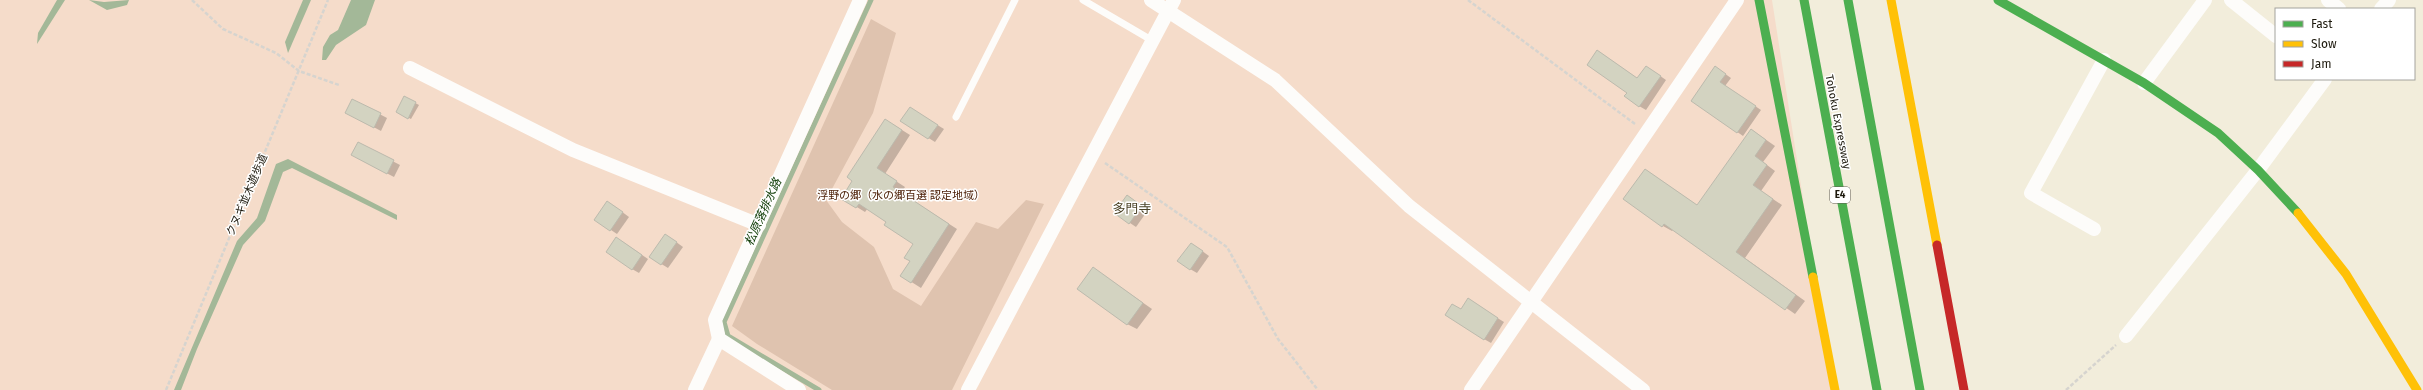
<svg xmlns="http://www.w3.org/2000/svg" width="2423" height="390" font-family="'Fira Sans','Noto Sans JP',sans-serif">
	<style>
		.green { fill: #f5dcca }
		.forest { fill: #dfc3af }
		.water { fill: #a3b898 }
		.shadow { fill: #0003 }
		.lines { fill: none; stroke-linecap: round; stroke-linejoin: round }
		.stream { stroke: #a3b898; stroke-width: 5 }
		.building { fill: #d3d3c1; stroke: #bcbaad }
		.path { stroke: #d6d4cf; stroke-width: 2.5; stroke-dasharray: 4 2; stroke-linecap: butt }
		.lane { stroke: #fdfcfa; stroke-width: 7 }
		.street { stroke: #fdfcfa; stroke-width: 14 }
		.fast { stroke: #4caf50; stroke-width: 9 }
		.slow { stroke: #ffc107; stroke-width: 9 }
		.jam { stroke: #c62828; stroke-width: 9 }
		.labels { text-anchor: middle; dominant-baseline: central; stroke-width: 3; stroke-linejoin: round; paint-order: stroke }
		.shield { fill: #fff; stroke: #605d55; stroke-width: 1 }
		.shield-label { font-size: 10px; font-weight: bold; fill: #1c180c }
		.street-label { font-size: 11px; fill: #1c180c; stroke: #fff }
		.park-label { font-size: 11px; fill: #4d2108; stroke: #fff }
		.water-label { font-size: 12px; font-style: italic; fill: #14400b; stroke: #fff }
		.quarter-label { font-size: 13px; fill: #4b4327; stroke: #fff }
	</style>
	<rect width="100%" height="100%" fill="#f2eddb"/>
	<!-- green -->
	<polygon class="green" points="0,0 1772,0 1833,390 0,390"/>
	<!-- forest -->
	<polygon class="forest" points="871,19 896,33 873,113 826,200 842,222 874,247 893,289 921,306 976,222 998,229 1026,200 1044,204 952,390 832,390 757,344 732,326"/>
	<!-- water -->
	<g class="water">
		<polygon points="57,0 65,0 37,44 38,33"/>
		<polygon points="89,0 104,2 129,0 127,5 107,10"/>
		<polygon points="303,0 311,0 288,53 285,42"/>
		<polygon points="351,0 375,0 366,25 336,45 326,60 322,60 323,47 330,35 338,30"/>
		<polygon points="288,159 397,215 397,220 292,168 283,172 265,221 243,245 197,349 181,390 174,390 237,241 257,218 276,164"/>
	</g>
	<!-- shadow -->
	<g class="shadow">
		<polygon points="1598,51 1638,79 1653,71 1666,80 1646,110 1639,106 1628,93"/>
		<polygon points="1721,71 1731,78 1725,86 1761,110 1743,136 1692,100"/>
		<polygon points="404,97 419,105 411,119 397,112"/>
		<polygon points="353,100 387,118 381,131 353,116"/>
		<polygon points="916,112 944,129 935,142 901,121"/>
		<polygon points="894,125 910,135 885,174 905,187 901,193 957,229 921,288 902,276 912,261 915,244 868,208 865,212 842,198"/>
		<polygon points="1752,130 1775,146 1763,162 1775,171 1761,191 1782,205 1745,258 1805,301 1795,314 1673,230 1672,231 1663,226 1646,170 1698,206"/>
		<polygon points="358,143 400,165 394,177 359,159"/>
		<polygon points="1134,200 1148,210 1136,227 1115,213"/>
		<polygon points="614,206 629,217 617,234 596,220"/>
		<polygon points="672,239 683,247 668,268 650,257"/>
		<polygon points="623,242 648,259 639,273 632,269"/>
		<polygon points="1198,248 1209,256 1197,273 1190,269"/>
		<polygon points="1093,268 1152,309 1137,329 1127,324"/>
		<polygon points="1474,304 1504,322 1491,343 1484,339 1461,310"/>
	</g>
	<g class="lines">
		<!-- stream -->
		<polyline class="stream" points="819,390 728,336 724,322 871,0"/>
	</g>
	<!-- building -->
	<g class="building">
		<polygon points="1597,50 1637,78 1646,66 1661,76 1639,107 1624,96 1627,93 1587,65"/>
		<polygon points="1715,66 1726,74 1720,82 1756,106 1737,133 1691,101"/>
		<polygon points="404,96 416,102 408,119 396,112"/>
		<polygon points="352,99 381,113 374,128 345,113"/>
		<polygon points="910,107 938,125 928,139 900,121"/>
		<polygon points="885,119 902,130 877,168 897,181 893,187 949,224 911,283 900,276 910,261 904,258 913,244 884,225 886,222 859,204 856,208 841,199 852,181 847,177"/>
		<polygon points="1751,129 1766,140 1755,156 1767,165 1753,185 1773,199 1736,252 1796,295 1785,310 1664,224 1662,227 1623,199 1645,169 1697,205"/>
		<polygon points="358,142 394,160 387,174 351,155"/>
		<polygon points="1127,195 1142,206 1129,224 1114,213"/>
		<polygon points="607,201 623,212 610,231 594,220"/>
		<polygon points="665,234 677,242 661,265 649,257"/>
		<polygon points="616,237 642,255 632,270 606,252"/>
		<polygon points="1191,243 1203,251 1190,270 1177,261"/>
		<polygon points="1093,267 1143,303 1127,325 1077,289"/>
		<polygon points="1468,298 1498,318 1484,340 1445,315 1452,304 1461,309"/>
	</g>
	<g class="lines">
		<!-- path -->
		<g class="path">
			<polyline points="192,0 223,29 276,53 299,71 339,85"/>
			<polyline points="1468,0 1635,124"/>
			<polyline points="1105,163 1227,247 1278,339 1318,390"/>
			<polyline points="166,390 328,0"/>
			<polyline points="2066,390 2116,345"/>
		</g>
		<!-- lane -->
		<g class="lane">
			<polyline points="1083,0 1153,41"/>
			<polyline points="956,117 1015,0"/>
		</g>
		<!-- street -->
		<g class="street">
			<polyline points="1151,0 1275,80 1409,206 1643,390"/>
			<polyline points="2231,0 2276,36"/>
			<polyline points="2328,0 2339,9"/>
			<polyline points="2381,9 2389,0"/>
			<polyline points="410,68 573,150 759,225"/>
			<polyline points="2144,83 2205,0"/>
			<polyline points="2094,229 2031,193 2104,60"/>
			<polyline points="2126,336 2258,170 2325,79"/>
			<polyline points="695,390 719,339"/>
			<polyline points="799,390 719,339 715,320 860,0"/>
			<polyline points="968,390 1174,0"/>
			<polyline points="1471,390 1737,0"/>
		</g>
		<!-- fast -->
		<g class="fast">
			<polyline points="1759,0 1813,277"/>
			<polyline points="1804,0 1877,390"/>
			<polyline points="1848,0 1920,390"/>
			<polyline points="1998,0 2144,83 2218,133 2258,170 2298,213"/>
		</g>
		<!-- slow -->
		<g class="slow">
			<polyline points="1891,0 1937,245"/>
			<polyline points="2298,213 2346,274 2417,390"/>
			<polyline points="1813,277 1835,390"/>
		</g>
		<!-- jam -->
		<polyline class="jam" points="1937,245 1964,390"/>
	</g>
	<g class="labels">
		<!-- shield labels -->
		<rect class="shield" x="1830" y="187" width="20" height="16" rx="3"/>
		<g class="shield-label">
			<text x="1840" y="195">E4</text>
		</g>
		<!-- street labels -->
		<g class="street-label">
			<text transform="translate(1838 122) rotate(79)">Tohoku Expressway</text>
			<text transform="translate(247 195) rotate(-67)">クヌギ並木遊歩道</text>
		</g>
		<!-- park labels -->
		<g class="park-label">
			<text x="901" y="195">浮野の郷（水の郷百選 認定地域）</text>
		</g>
		<!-- water labels -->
		<g class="water-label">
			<text transform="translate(763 212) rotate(-66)">松原落排水路</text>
		</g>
		<!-- quarter labels -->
		<g class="quarter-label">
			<text x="1132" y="208">多門寺</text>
		</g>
	</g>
	<!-- legend -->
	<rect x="2275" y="8" width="140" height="72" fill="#ffffff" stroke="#a4a39e"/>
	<rect x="2283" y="21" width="20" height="6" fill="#4caf50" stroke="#a4a39e"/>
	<text x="2311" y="28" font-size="12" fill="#1c180c">Fast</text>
	<rect x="2283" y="41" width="20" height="6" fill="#ffc107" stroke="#a4a39e"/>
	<text x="2311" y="48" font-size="12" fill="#1c180c">Slow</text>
	<rect x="2283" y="61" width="20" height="6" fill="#c62828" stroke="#a4a39e"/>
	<text x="2311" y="68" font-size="12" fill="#1c180c">Jam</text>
</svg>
